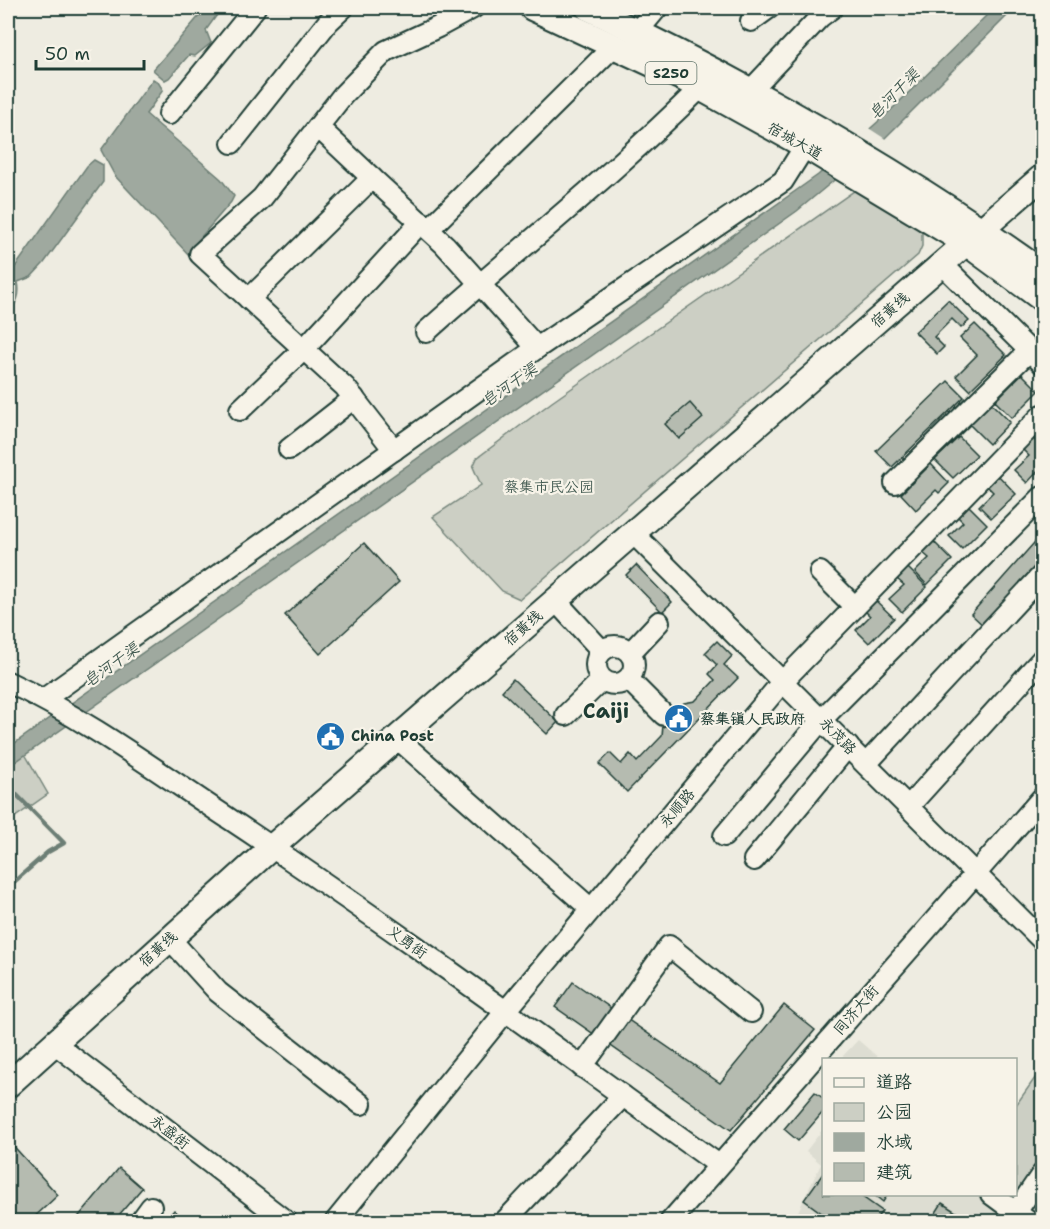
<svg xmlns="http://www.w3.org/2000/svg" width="1050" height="1229" font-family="'Shantell Sans','LXGW WenKai TC',sans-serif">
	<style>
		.built { fill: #ddddd2 }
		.green { fill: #cccfc4; stroke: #76867c; stroke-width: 1.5 }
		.water { fill: #9fa99f; stroke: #6c7e74; stroke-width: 1.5 }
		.pier { fill: #eeece1 }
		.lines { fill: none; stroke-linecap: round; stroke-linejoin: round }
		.stream { stroke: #6c7e74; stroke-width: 4.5 }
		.building { fill: #b5bbb0; stroke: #1f3d34; stroke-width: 1.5 }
		.minor-casing { stroke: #1f3d34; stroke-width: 24 }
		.major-casing { stroke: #1f3d34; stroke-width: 28 }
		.minor { stroke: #f7f3e8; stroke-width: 20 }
		.major { stroke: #f7f3e8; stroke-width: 24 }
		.labels { text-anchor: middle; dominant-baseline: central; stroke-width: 4.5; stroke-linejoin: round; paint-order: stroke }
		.shield { fill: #f7f3e8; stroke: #60746a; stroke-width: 1.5 }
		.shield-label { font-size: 14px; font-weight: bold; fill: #1f3d34 }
		.street-label { font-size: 15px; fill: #1f3d34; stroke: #f7f3e8 }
		.park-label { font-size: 15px; fill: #425a51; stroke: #f7f3e8 }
		.poi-label { font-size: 15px; font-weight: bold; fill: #1f3d34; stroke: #f7f3e8; text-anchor: start }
		.water-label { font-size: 16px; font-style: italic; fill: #3f584f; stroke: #f7f3e8 }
		.district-label { font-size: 21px; font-weight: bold; fill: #1f3d34; stroke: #f7f3e8 }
	</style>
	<rect width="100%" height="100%" fill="#eeece1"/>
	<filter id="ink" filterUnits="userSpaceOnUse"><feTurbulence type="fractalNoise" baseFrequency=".0167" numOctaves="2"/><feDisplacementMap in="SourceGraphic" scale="12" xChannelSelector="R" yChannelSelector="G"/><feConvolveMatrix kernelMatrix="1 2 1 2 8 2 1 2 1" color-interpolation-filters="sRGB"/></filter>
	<g filter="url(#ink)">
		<!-- built -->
		<g class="built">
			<polygon points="858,1040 880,1059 840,1059"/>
			<polygon points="1042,1069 1042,1221 793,1222 821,1164 806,1151 823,1129 824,1194 1016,1194"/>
		</g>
		<!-- green -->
		<g class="green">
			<polygon points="857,189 913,224 922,233 922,246 918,255 520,599 502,591 433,517 481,485 473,467 477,458 552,402"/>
			<polygon points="25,754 48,794 8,822 8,767"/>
			<polygon points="1042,1068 1042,1165 1018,1201 1008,1195 1016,1194 1016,1105"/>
		</g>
		<!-- water -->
		<g class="water">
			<polygon points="206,8 222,8 206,30 211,43 195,56 189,55 169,78 165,80 153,70"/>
			<polygon points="994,8 1015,8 885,138 797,211 8,767 8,748 818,175 890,111"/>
			<polygon points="153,79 158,82 163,90 146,114 221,179 234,196 231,202 195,244 189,255 115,176 101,150"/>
			<path d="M94 160 103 165V182L44 263 31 277 18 282C21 297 16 303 8 315V277L87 166Z"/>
		</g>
		<!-- pier -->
		<polygon class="pier" points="867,127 887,140 843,177 824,165"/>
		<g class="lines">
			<!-- stream -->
			<polyline class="stream" points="8,786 64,843 48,852 15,881"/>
		</g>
		<!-- building -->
		<g class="building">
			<polygon points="948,300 969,321 961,328 952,319 934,337 944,347 937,354 915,332"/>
			<polygon points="975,324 1006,355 970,390 956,376 977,355 960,338"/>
			<polygon points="1019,371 1039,391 1012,418 995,401 1014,382 1011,379"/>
			<polygon points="948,381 964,397 892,467 876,451"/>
			<polygon points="690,403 703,418 679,439 665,424"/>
			<polygon points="991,403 1010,422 989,444 969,424"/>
			<polygon points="959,437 977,455 953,478 935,460"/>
			<polygon points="1033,438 1042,448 1042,467 1027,483 1014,470 1029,456 1022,449"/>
			<polygon points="931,464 949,483 939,493 936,490 916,510 901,494"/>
			<polygon points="997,474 1016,494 991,518 979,506 993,492 986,485"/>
			<polygon points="968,505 987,524 962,549 949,536 963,522 957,516"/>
			<polygon points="1042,534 1042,567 988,630 971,614"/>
			<polygon points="933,541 952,560 927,585 915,572 929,558 922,552"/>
			<polygon points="364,543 399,582 320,654 285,615"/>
			<polygon points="636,565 672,602 662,612 626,575"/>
			<polygon points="908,568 927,587 902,612 889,599 904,585 897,579"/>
			<polygon points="874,599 894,618 869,643 856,630 870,616 864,610"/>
			<polygon points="717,641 732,656 724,665 738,678 627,792 599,764 610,753 621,764 630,754 637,762 662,736 663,725 684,703 695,701 715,680 709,674 717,665 705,653"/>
			<polygon points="513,679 558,722 547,734 502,691"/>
			<polygon points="573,982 720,1083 784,1005 815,1030 731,1130 555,1007"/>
			<polygon points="815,1092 824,1099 824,1111 798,1141 784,1129"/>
			<polygon points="8,1140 58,1195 29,1222 20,1222 8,1207"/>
			<polygon points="119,1168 142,1188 113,1222 74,1222"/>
			<polygon points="824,1172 824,1194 858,1194 882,1211 874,1222 834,1222 804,1200"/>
			<polygon points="873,1194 888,1194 883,1202"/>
			<polygon points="942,1203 959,1214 954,1222 930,1222"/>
			<polygon points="174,1210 188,1222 164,1222"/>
		</g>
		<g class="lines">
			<defs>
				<g id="minor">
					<polyline points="751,21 769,8"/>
					<polyline points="637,32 657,8"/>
					<polyline points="751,90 820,17 832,8"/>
					<polyline points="169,114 255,8"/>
					<polyline points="318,127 372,178"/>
					<polyline points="232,143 328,22 343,8"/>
					<polyline points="429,229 614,46"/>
					<polyline points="942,264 1042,363"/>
					<polyline points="249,299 372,178 445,245 537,348"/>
					<path d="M426 332C517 250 613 175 700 88"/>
					<polyline points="240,410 304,349 421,222"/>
					<polyline points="289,449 354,398"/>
					<polyline points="394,450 345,387 200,254 262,198 343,95 386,51 438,27 473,8"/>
					<polyline points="895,483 1030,350"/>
					<polyline points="632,532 1042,940"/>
					<polyline points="820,572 855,607"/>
					<polyline points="555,600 602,651"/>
					<circle cx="615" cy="665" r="19"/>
					<polyline points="630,653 659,622"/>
					<polyline points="628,679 664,715"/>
					<path d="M8 682C87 719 158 772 231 820 397 930 557 1049 719 1165"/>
					<polyline points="44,699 537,348 783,181 805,146"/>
					<polyline points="566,715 602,680"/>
					<polyline points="397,738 591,909"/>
					<polyline points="866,764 1042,575"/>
					<polyline points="909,806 1042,659"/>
					<polyline points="724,836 822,719 1042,497"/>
					<polyline points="754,860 848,746"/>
					<polyline points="170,939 218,992 361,1104"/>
					<polyline points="54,1043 287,1222"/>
					<polyline points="582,1067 669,946 751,1012"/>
					<polyline points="991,1194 1029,1222"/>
					<polyline points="1016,1212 1042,1174"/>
					<polyline points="140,1222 151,1207"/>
					<polyline points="335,1222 505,1012 783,681 1042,415"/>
					<polyline points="504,1222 623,1096"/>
					<polyline points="670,1222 1042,798"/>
				</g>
				<g id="major">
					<polyline points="532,8 684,79 805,146 966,243 1042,299"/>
					<path d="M588 8C746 83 900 170 1042 272"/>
					<polyline points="8,1085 272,847 1042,177"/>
				</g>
			</defs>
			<!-- minor casing -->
			<use href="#minor" class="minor-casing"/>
			<!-- major casing -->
			<use href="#major" class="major-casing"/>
			<!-- minor -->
			<use href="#minor" class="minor"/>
			<!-- major -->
			<use href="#major" class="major"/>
		</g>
	</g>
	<!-- icons -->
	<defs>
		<symbol id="civic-disc" viewBox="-11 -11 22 22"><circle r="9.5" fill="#1f6fb2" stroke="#f7f3e8"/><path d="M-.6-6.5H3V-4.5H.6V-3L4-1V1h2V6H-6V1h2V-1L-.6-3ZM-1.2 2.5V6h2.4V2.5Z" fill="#fff"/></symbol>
	</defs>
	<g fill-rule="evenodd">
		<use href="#civic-disc" x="662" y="702" width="33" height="33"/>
		<use href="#civic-disc" x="314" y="720" width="33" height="33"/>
	</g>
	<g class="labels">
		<!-- shield labels -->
		<rect class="shield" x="645.5" y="62" width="51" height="22" rx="4.5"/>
		<g class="shield-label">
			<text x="671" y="73">S250</text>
		</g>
		<!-- street labels -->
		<g class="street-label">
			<text transform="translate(795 141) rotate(29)">宿城大道</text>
			<text transform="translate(890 310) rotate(-41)">宿黄线</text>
			<text transform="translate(523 628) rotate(-41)">宿黄线</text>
			<text transform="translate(838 736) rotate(46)">永茂路</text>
			<text transform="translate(677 808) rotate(-50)">永顺路</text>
			<text transform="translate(407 942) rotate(35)">义勇街</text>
			<text transform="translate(158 949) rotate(-42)">宿黄线</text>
			<text transform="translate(856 1010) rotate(-49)">同济大街</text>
			<text transform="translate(170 1132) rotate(38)">永盛街</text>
		</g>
		<!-- park labels -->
		<g class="park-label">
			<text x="549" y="487">蔡集市民公园</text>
		</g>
		<!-- poi labels -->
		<g class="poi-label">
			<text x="700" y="719">蔡集镇人民政府</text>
			<text x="351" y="736">China Post</text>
		</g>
		<!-- water labels -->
		<g class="water-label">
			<text transform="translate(894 94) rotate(-45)">皂河干渠</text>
			<text transform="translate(509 385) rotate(-35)">皂河干渠</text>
			<text transform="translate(111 665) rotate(-35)">皂河干渠</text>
		</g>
		<!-- district labels -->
		<g class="district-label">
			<text x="606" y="711">Caiji</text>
		</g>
	</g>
	<!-- margin -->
	<rect width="1050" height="1229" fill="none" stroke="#f7f3e8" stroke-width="30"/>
	<rect x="15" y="15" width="1020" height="1199" fill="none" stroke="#1f3d34" stroke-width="2" filter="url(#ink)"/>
	<!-- legend -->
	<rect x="822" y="1058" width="195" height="138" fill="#f7f3e8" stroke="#a1aaa0" stroke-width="1.5"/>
	<rect x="834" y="1078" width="30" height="9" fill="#f7f3e8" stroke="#a1aaa0" stroke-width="1.5"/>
	<text x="876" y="1088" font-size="18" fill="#1f3d34">道路</text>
	<rect x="834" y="1103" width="30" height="18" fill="#cccfc4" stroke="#a1aaa0" stroke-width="1.5"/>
	<text x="876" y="1118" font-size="18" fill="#1f3d34">公园</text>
	<rect x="834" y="1133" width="30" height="18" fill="#9fa99f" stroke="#a1aaa0" stroke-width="1.5"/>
	<text x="876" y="1148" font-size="18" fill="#1f3d34">水域</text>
	<rect x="834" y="1163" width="30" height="18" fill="#b5bbb0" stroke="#a1aaa0" stroke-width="1.5"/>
	<text x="876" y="1178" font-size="18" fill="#1f3d34">建筑</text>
	<!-- scale -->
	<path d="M36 60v9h108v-9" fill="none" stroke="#1f3d34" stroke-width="3"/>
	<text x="45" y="60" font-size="18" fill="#1f3d34" stroke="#f7f3e8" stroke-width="4.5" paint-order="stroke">50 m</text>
</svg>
